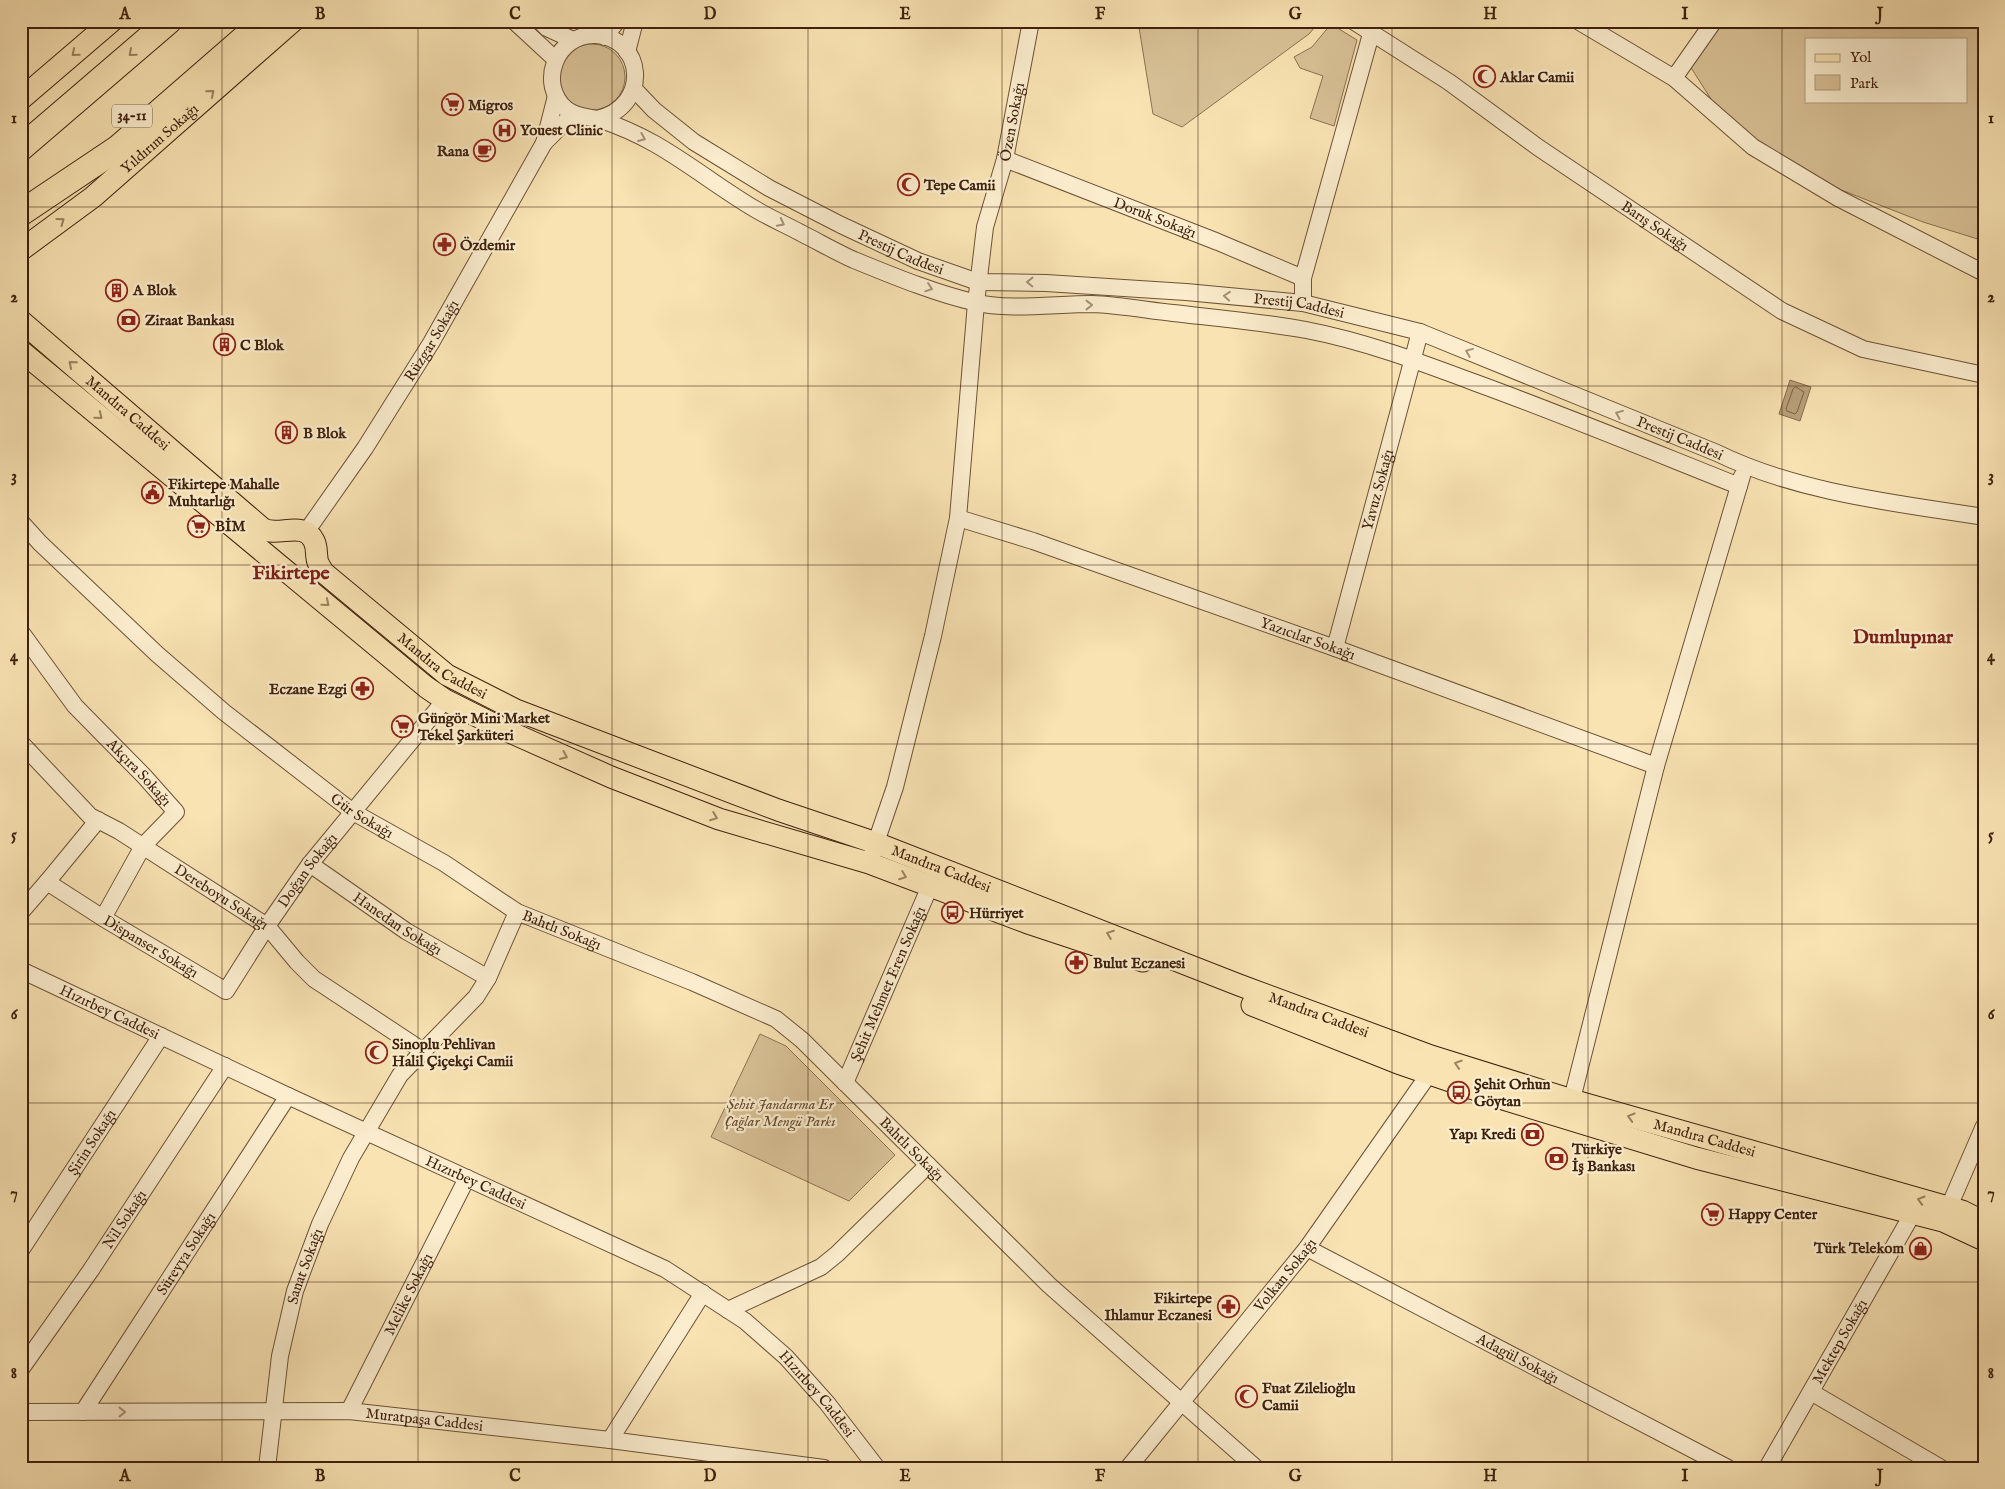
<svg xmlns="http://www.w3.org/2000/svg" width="2005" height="1489" font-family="'IM FELL English',serif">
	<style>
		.green { fill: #d9c297; stroke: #8c7252; fill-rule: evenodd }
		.water { fill: #b9a17b; stroke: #886e4f }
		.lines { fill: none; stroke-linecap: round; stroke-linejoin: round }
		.shore { stroke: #7c6144; stroke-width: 1 }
		.minor-casing { stroke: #6d5236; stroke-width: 18 }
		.major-casing { stroke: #3e210d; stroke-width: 23 }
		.highway-casing { stroke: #3e210d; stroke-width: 27 }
		.minor { stroke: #fbedce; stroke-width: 16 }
		.major { stroke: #f9e3b3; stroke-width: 21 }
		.highway { stroke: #f9e3b3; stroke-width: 25 }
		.oneway { stroke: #9c8260 }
		.oneway2 { stroke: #a69177 }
		.grid { fill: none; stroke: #3e210d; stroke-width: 1; stroke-opacity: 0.55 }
		.labels { text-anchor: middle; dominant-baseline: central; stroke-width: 4.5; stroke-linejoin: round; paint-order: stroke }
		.shield { fill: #fbedce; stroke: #775e47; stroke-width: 1 }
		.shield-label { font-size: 14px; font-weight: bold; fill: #3e210d }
		.poi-label { font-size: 15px; font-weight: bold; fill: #3e210d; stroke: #fbedce; text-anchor: start }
		.street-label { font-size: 15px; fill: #3e210d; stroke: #fbedce }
		.park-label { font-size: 15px; font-style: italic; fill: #654930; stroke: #fbedce }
		.district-label { font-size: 20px; font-weight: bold; fill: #7a1f14; stroke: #fbedce }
		.neatline { fill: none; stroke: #3e210d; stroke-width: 2 }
		.grid-label { font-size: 16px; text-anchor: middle; font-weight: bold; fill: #3e210d }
	</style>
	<rect width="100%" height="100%" fill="#f9e3b3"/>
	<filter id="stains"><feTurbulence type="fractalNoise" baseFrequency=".004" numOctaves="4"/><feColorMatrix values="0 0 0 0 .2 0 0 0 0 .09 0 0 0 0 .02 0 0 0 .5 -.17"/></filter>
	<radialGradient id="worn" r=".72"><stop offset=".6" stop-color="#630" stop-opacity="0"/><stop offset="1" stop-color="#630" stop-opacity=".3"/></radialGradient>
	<!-- green -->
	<g class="green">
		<polygon points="1138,21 1320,21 1309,34 1182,127 1153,114"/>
		<path d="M1715 21H1984V241L1923 222 1793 171 1720 113 1686 60ZM1806 39H1966V101H1806Z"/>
		<polygon points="1331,24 1357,40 1334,126 1310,118 1323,76 1300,68 1294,57 1312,47"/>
		<circle cx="592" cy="77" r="33"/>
		<polygon points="760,1034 786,1046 895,1155 849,1201 711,1137"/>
	</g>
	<!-- water -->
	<polygon class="water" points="1790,380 1811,387 1800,421 1779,414"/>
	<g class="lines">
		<!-- shore -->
		<polygon class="shore" points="1796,387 1804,392 1797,412 1795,414 1787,411 1786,409 1793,389"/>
		<defs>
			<g id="minor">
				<polyline points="514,21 555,59"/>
				<polyline points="540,21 547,28 573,40"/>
				<path id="s1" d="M1353 21 1449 82 1539 148 1782 311 1863 349 1984 375"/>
				<polyline points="1578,21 1674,78 1753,147 1838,198 1984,273"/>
				<polyline points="605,37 617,21"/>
				<polyline points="627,52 635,21"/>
				<polyline points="1674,78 1714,21"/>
				<path id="s2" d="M634 89 654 110 694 142 769 188 841 225 918 261 978 282 1046 283 1186 292 1303 303 1420 332 1717 453C1799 493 1895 503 1984 517"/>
				<path d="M597 119C652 106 644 37 595 35 556 34 537 84 566 109 577 118 589 116 601 120 619 126 639 135 655 144 690 164 721 189 755 209 770 218 786 225 801 233 819 242 836 252 854 260 891 275 934 293 973 302 1009 311 1054 304 1092 304 1119 305 1146 310 1173 313 1217 318 1262 322 1306 330 1364 341 1420 362 1476 383 1564 415 1651 451 1739 486"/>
				<polyline points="544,143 573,114"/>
				<path id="s3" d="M1005 159 1218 242 1303 278"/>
				<polyline points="1303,303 1303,278 1371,34"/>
				<path id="s4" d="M958 518 1033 541 1335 648 1656 766"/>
				<path id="s5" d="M21 522 40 543 157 654 224 712 353 812 444 863 517 912 692 982 776 1019 802 1040 1049 1285 1256 1468"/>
				<path id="s6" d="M306 532 365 448 431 343 544 143 556 96"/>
				<path id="s7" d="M21 632 75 706 144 776 176 812 143 846 103 918"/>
				<path id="s8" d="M1335 648 1420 332"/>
				<path id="s9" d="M21 743 90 816 119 831 267 926 297 962 314 979 423 1051"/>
				<path id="s10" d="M872 854 895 787 933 636 958 518 976 303 985 227 1005 159 1031 21"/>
				<path id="s11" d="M310 864 406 931 488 978"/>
				<polyline points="47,882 98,820"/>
				<path id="s12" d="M21 912 47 882 103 918 226 991 267 926 310 864 445 700"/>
				<path id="s13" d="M21 970 288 1096 665 1269 745 1321 786 1357 827 1403 877 1468"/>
				<path id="s14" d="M845 1083 930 886"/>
				<polyline points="1569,1111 1656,766 1742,476"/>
				<polyline points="1945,1216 1984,1126"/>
				<path id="s15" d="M1307 1248 1728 1468"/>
				<path id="s16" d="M21 1250 161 1036"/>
				<polyline points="728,1310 821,1267 837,1254 928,1165"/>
				<path id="s17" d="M21 1369 91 1270 225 1066"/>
				<polyline points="1811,1392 1941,1468"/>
				<path id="s18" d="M349 1411 467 1178"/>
				<path id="s19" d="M21 1412 349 1411 610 1440 824 1468"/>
				<path id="s20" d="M83 1412 288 1096"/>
				<polyline points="610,1440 703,1293"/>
				<path id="s21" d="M267 1468 280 1356 295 1291 320 1224 351 1158 400 1075 476 997 488 978 517 912"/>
				<path id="s22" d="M1128 1468 1307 1248 1429 1074"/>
				<path id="s23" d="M1767 1468 1913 1213"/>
			</g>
			<g id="major">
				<polyline points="21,99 112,21"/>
				<path id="s24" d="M21 250 93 197 293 21"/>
				<path id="s25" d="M21 321 263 529C279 537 304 520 314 541 317 547 316 552 317 558 317 563 321 568 323 572L447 675 516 710 778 810 876 843 1239 985 1431 1056 1572 1100 1962 1211 1984 1222"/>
				<polyline points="21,351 426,687 445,700 503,729 611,777 719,819 869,863 1028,923 1143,961"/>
				<polyline points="1252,1005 1398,1063 1503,1099 1696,1158 1943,1221 1984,1240"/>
			</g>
			<g id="highway">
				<polyline points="21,148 169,21"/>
				<polyline points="21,213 118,148 264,21"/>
			</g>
		</defs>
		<!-- minor casing -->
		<use href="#minor" class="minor-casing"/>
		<!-- major casing -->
		<use href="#major" class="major-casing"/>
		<!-- highway casing -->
		<use href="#highway" class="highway-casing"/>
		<!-- minor -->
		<use href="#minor" class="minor"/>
		<!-- major -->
		<use href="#major" class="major"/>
		<!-- highway -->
		<use href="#highway" class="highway"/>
	</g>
	<!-- one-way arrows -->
	<defs><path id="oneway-chevron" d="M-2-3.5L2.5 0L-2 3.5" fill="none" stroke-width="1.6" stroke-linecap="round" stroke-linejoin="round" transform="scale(1.25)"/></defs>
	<g class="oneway">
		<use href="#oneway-chevron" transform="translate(75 53) rotate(140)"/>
		<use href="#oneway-chevron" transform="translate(132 53) rotate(139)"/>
		<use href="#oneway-chevron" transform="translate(211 93) rotate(-41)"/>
		<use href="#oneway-chevron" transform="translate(61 221) rotate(-36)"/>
		<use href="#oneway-chevron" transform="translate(72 364) rotate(-139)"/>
		<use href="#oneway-chevron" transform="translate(99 416) rotate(39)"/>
		<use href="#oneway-chevron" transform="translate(326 603) rotate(40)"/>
		<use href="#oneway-chevron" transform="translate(564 756) rotate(24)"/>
		<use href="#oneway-chevron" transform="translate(714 817) rotate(21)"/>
		<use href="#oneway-chevron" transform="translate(903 876) rotate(21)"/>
		<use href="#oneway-chevron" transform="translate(1110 934) rotate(-159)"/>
		<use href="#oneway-chevron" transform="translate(1458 1064) rotate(-162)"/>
		<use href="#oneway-chevron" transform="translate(1631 1117) rotate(-164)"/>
		<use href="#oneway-chevron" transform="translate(1921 1200) rotate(-164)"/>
	</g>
	<g class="oneway2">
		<use href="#oneway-chevron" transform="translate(642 138) rotate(23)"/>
		<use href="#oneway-chevron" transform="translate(781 223) rotate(27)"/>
		<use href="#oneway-chevron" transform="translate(1030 282) rotate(-179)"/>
		<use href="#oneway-chevron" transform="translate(929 288) rotate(19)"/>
		<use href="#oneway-chevron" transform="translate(1227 296) rotate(-175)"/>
		<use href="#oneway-chevron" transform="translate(1089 305)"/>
		<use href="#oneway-chevron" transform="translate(1469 352) rotate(-158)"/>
		<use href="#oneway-chevron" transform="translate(1619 414) rotate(-158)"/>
		<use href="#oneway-chevron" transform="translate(122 1412)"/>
	</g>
	<!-- grid -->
	<path class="grid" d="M222 21V1468M418 21V1468M612 21V1468M808 21V1468M1002 21V1468M1198 21V1468M1392 21V1468M1588 21V1468M1782 21V1468M21 207H1984M21 386H1984M21 565H1984M21 744H1984M21 924H1984M21 1103H1984M21 1282H1984"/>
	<!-- icons -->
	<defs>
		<symbol id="mosque-ring" viewBox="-11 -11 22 22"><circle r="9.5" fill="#fbedce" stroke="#8f2418" stroke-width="1.5"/><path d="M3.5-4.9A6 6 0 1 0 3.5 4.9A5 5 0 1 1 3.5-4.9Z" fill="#8f2418"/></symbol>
		<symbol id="supermarket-ring" viewBox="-11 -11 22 22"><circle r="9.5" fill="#fbedce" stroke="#8f2418" stroke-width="1.5"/><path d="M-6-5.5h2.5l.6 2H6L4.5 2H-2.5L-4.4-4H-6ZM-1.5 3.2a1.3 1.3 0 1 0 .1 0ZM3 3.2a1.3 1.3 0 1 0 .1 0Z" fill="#8f2418"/></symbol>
		<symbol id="hospital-ring" viewBox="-11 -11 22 22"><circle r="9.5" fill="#fbedce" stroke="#8f2418" stroke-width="1.5"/><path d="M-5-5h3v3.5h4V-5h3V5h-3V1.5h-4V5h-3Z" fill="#8f2418"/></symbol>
		<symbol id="cafe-ring" viewBox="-11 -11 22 22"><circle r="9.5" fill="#fbedce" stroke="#8f2418" stroke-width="1.5"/><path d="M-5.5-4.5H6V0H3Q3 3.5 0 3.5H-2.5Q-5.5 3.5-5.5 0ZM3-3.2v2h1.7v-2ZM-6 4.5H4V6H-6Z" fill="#8f2418"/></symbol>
		<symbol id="pharmacy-ring" viewBox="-11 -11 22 22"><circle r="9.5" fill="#fbedce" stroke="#8f2418" stroke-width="1.5"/><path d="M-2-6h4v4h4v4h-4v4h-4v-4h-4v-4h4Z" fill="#8f2418"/></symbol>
		<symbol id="building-ring" viewBox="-11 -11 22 22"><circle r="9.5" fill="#fbedce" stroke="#8f2418" stroke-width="1.5"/><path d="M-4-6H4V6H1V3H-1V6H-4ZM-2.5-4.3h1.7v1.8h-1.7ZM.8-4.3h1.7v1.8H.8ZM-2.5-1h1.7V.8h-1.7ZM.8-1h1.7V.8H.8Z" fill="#8f2418"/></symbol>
		<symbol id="bank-ring" viewBox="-11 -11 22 22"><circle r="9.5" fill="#fbedce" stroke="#8f2418" stroke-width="1.5"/><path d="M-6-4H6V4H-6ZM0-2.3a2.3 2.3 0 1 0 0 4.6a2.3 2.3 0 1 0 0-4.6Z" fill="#8f2418"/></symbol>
		<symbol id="civic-ring" viewBox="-11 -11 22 22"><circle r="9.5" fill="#fbedce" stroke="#8f2418" stroke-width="1.5"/><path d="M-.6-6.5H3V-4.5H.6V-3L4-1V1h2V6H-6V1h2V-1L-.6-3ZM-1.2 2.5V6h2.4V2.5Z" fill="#8f2418"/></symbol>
		<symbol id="bus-ring" viewBox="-11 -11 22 22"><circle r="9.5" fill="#fbedce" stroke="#8f2418" stroke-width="1.5"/><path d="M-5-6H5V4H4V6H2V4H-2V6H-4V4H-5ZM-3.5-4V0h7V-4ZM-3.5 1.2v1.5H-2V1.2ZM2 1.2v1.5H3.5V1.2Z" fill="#8f2418"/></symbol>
		<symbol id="shop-ring" viewBox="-11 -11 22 22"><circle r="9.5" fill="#fbedce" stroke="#8f2418" stroke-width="1.5"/><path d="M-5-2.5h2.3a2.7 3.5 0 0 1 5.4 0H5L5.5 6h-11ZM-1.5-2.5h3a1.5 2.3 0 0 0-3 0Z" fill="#8f2418"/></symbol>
	</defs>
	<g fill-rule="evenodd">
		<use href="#mosque-ring" x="1472" y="64" width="25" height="25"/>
		<use href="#supermarket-ring" x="440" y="92" width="25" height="25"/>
		<use href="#hospital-ring" x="492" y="118" width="25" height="25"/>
		<use href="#cafe-ring" x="472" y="138" width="25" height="25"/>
		<use href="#mosque-ring" x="896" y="172" width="25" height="25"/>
		<use href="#pharmacy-ring" x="432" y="232" width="25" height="25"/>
		<use href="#building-ring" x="104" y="278" width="25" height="25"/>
		<use href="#bank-ring" x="116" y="308" width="25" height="25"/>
		<use href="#building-ring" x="212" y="332" width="25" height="25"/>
		<use href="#building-ring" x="274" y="420" width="25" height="25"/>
		<use href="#civic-ring" x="140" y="480" width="25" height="25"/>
		<use href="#supermarket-ring" x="186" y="514" width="25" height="25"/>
		<use href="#pharmacy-ring" x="350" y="676" width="25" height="25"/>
		<use href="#supermarket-ring" x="390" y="714" width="25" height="25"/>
		<use href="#bus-ring" x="940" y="900" width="25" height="25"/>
		<use href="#pharmacy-ring" x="1064" y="950" width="25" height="25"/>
		<use href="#mosque-ring" x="364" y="1040" width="25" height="25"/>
		<use href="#bus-ring" x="1446" y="1080" width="25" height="25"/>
		<use href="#bank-ring" x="1520" y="1122" width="25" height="25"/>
		<use href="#bank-ring" x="1544" y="1146" width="25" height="25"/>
		<use href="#supermarket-ring" x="1700" y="1202" width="25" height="25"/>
		<use href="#shop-ring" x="1908" y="1236" width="25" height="25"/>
		<use href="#pharmacy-ring" x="1216" y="1294" width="25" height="25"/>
		<use href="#mosque-ring" x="1234" y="1384" width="25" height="25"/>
	</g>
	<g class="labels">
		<!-- shield labels -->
		<rect class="shield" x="112" y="104.5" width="40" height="23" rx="4"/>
		<g class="shield-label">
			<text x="132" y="116">34-11</text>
		</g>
		<!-- poi labels -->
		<g class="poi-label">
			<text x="1500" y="77">Aklar Camii</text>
			<text x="468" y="105">Migros</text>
			<text x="520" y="130">Youest Clinic</text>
			<text x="469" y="151" text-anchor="end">Rana</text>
			<text x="924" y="185">Tepe Camii</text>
			<text x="460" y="245">Özdemir</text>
			<text x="133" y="290">A Blok</text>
			<text x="145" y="320">Ziraat Bankası</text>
			<text x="240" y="345">C Blok</text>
			<text x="303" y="433">B Blok</text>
			<text x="168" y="484">Fikirtepe Mahalle<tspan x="168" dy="17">Muhtarlığı</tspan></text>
			<text x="215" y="526">BİM</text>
			<text x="347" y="689" text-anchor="end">Eczane Ezgi</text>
			<text x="418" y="718">Güngör Mini Market<tspan x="418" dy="17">Tekel Şarküteri</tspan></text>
			<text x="969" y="913">Hürriyet</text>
			<text x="1093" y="963">Bulut Eczanesi</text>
			<text x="392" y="1044">Sinoplu Pehlivan<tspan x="392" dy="17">Halil Çiçekçi Camii</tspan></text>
			<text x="1474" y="1084">Şehit Orhun<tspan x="1474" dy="17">Göytan</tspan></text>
			<text x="1516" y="1134" text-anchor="end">Yapı Kredi</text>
			<text x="1572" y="1149">Türkiye<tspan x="1572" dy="17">İş Bankası</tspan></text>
			<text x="1728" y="1214">Happy Center</text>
			<text x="1904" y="1248" text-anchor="end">Türk Telekom</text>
			<text x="1212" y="1298" text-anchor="end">Fikirtepe<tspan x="1212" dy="17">Ihlamur Eczanesi</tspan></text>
			<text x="1262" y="1388">Fuat Zilelioğlu<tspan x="1262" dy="17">Camii</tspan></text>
		</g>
		<!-- street labels -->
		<g class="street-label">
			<text stroke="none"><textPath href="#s10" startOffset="748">Özen Sokağı</textPath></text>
			<text stroke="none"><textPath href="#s24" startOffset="178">Yıldırım Sokağı</textPath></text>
			<text stroke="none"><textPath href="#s3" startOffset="161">Doruk Sokağı</textPath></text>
			<text stroke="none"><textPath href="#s1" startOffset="365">Barış Sokağı</textPath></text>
			<text stroke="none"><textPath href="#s2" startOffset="315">Prestij Caddesi</textPath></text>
			<text stroke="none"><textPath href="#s2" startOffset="720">Prestij Caddesi</textPath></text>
			<text stroke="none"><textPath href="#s6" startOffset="229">Rüzgar Sokağı</textPath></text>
			<text stroke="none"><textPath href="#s25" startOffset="141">Mandıra Caddesi</textPath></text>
			<text stroke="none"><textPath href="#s2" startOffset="1125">Prestij Caddesi</textPath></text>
			<text stroke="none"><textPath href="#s8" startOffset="164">Yavuz Sokağı</textPath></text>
			<text stroke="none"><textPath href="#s4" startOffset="370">Yazıcılar Sokağı</textPath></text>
			<text stroke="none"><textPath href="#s25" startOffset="560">Mandıra Caddesi</textPath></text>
			<text stroke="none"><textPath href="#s7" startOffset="184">Akçıra Sokağı</textPath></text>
			<text stroke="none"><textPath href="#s5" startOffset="451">Gür Sokağı</textPath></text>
			<text stroke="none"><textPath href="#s25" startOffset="1100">Mandıra Caddesi</textPath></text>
			<text stroke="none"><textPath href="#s12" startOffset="395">Doğan Sokağı</textPath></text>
			<text stroke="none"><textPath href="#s9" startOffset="255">Dereboyu Sokağı</textPath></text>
			<text stroke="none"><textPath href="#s11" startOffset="106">Hanedan Sokağı</textPath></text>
			<text stroke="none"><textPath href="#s5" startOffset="682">Bahtlı Sokağı</textPath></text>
			<text stroke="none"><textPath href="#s12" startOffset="162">Dispanser Sokağı</textPath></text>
			<text stroke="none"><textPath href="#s14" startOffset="108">Şehit Mehmet Eren Sokağı</textPath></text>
			<text stroke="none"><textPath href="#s13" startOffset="98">Hızırbey Caddesi</textPath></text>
			<text stroke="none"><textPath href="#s25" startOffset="1505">Mandıra Caddesi</textPath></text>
			<text stroke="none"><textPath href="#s25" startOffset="1910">Mandıra Caddesi</textPath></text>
			<text stroke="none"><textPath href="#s16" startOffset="129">Şirin Sokağı</textPath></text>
			<text stroke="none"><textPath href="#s5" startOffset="1102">Bahtlı Sokağı</textPath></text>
			<text stroke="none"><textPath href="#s13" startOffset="502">Hızırbey Caddesi</textPath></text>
			<text stroke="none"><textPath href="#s17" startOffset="182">Nil Sokağı</textPath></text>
			<text stroke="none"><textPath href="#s20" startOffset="189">Süreyya Sokağı</textPath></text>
			<text stroke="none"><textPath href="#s21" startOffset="206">Sanat Sokağı</textPath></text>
			<text stroke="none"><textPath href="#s22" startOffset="249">Volkan Sokağı</textPath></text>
			<text stroke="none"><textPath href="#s18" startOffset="131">Melike Sokağı</textPath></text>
			<text stroke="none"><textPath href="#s23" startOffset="146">Mektep Sokağı</textPath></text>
			<text stroke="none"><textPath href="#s15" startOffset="238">Adagül Sokağı</textPath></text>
			<text stroke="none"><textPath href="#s13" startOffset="908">Hızırbey Caddesi</textPath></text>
			<text stroke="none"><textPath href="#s19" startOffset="404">Muratpaşa Caddesi</textPath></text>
		</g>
		<!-- park labels -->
		<g class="park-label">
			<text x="780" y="1104">Şehit Jandarma Er<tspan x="780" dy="17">Çağlar Mengü Parkı</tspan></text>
		</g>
		<!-- district labels -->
		<g class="district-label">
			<text x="291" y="573">Fikirtepe</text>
			<text x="1903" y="637">Dumlupınar</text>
		</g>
	</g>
	<!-- margin -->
	<rect width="2005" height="1489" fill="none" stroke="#f9e3b3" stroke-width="55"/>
	<!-- legend -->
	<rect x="1805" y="38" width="162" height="65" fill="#fbedce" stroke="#af9b81"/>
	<rect x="1815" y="54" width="25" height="8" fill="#f9e3b3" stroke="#af9b81"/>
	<text x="1850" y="62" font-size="15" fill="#3e210d">Yol</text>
	<rect x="1815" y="75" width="25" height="15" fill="#d9c297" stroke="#af9b81"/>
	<text x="1850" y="88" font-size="15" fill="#3e210d">Park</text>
	<rect x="28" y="28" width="1950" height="1434" class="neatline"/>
	<g class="grid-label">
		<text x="125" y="19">A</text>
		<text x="320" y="19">B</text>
		<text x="515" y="19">C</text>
		<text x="710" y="19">D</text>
		<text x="905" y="19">E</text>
		<text x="1100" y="19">F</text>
		<text x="1295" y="19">G</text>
		<text x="1490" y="19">H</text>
		<text x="1685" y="19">I</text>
		<text x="1880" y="19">J</text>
		<text x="14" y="123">1</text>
		<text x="1991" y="123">1</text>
		<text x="14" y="302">2</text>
		<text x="1991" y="302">2</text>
		<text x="14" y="481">3</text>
		<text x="1991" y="481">3</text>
		<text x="14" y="661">4</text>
		<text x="1991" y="661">4</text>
		<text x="14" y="840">5</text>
		<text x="1991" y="840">5</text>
		<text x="14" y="1019">6</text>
		<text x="1991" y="1019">6</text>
		<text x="14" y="1198">7</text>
		<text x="1991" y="1198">7</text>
		<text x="14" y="1378">8</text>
		<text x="1991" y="1378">8</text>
		<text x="125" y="1481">A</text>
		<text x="320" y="1481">B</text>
		<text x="515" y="1481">C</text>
		<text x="710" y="1481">D</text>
		<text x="905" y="1481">E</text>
		<text x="1100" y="1481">F</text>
		<text x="1295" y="1481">G</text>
		<text x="1490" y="1481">H</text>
		<text x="1685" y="1481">I</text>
		<text x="1880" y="1481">J</text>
	</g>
	<rect width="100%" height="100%" filter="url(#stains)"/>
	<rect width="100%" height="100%" fill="url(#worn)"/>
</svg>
